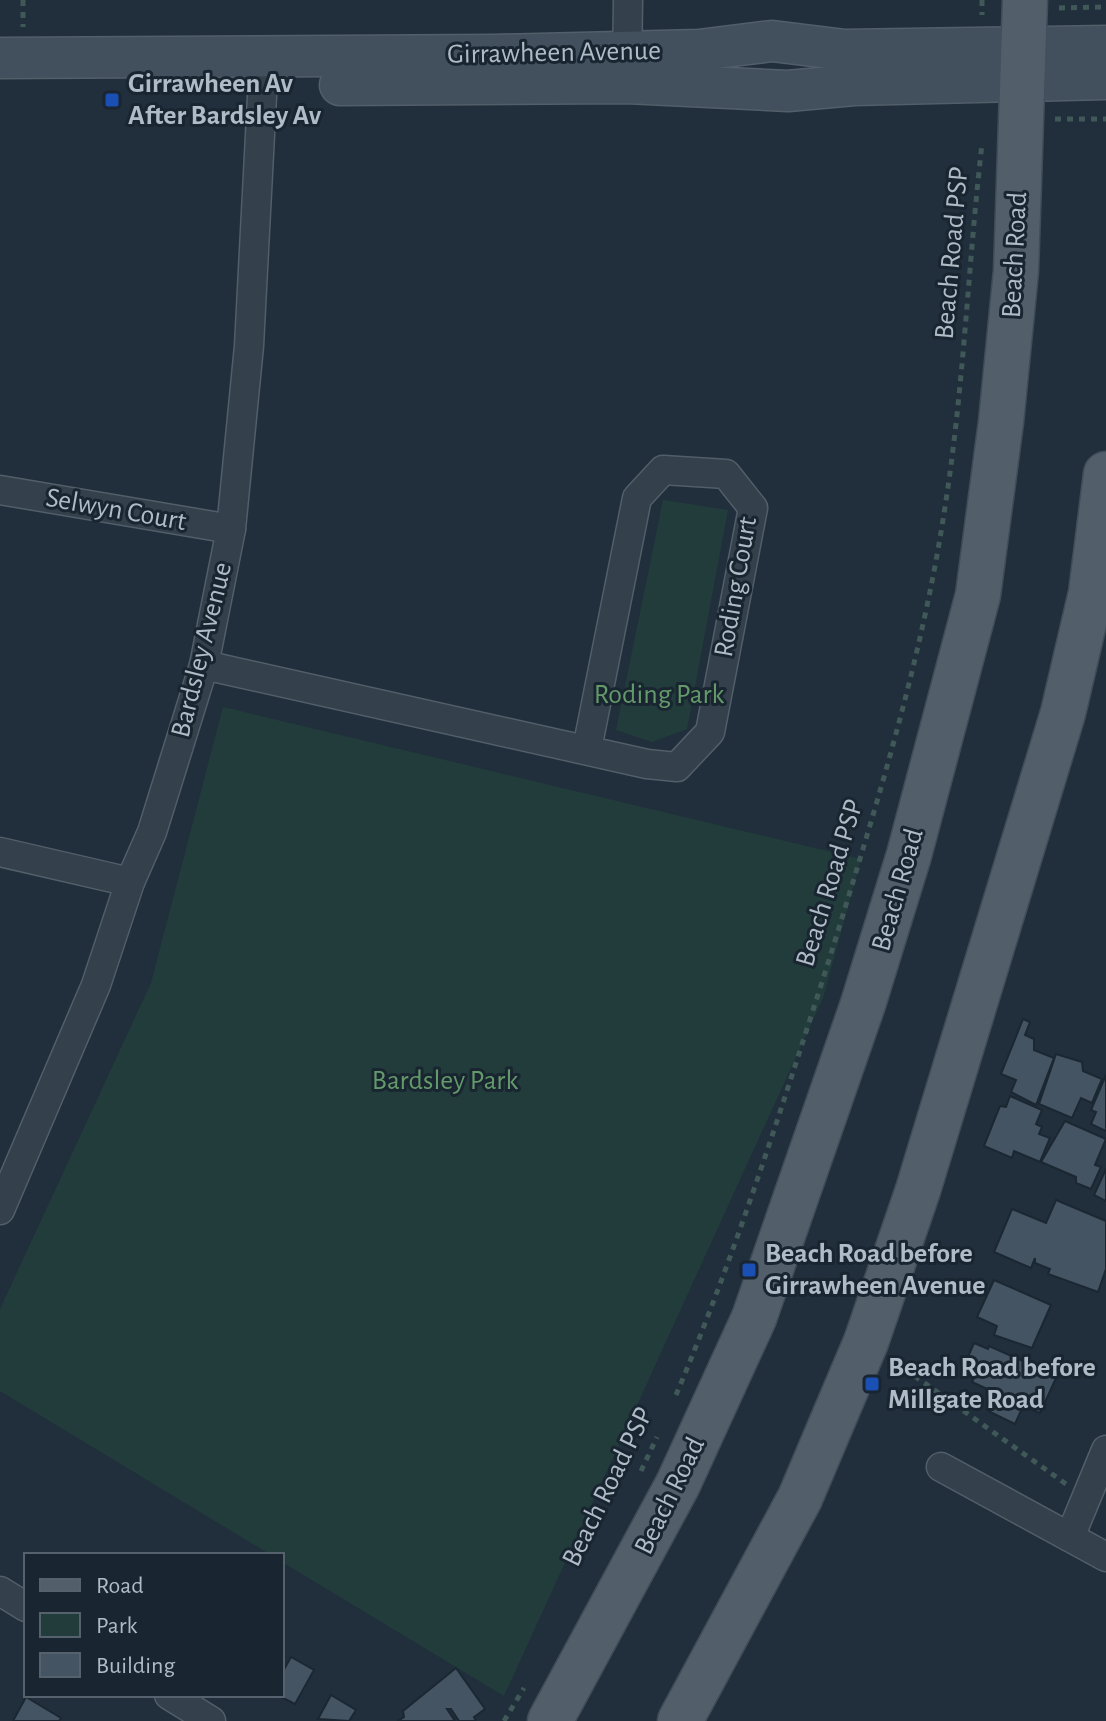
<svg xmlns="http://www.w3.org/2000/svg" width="1106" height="1721" font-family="'Alegreya Sans',sans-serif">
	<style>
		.green { fill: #223c3c }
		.building { fill: #445462; stroke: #1b2732; stroke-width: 2 }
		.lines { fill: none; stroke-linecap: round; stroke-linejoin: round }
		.street-casing { stroke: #525e69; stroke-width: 31 }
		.secondary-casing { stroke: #525e69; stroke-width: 43 }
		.primary-casing { stroke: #404c57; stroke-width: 47 }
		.path { stroke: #405858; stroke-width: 5; stroke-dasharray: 6 6; stroke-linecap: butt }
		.street { stroke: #34404b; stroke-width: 28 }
		.secondary { stroke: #42505e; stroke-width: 40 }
		.primary { stroke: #525f6b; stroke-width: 44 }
		.transit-dot { fill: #1a4fb4; stroke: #192530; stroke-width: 3 }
		.labels { text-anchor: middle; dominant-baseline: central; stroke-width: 6; stroke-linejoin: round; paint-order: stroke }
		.street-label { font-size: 28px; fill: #afbbc7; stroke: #192530 }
		.poi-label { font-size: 28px; font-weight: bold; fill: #afbbc7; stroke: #192530; text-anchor: start }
		.park-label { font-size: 28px; fill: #649a6a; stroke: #192530 }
	</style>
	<rect width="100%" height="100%" fill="#202f3b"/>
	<!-- green -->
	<g class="green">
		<polygon points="663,500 728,510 687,729 652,742 616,730"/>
		<polygon points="223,707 861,859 823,998 504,1696 282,1562 282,1555 271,1555 0,1391 0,1309 151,983"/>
	</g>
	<!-- building -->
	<g class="building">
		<polygon points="1023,1019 1030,1022 1025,1035 1034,1039 1034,1050 1054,1058 1036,1105 1011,1092 1016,1080 1001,1074"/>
		<polygon points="1056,1054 1082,1062 1083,1071 1102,1079 1092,1103 1081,1098 1072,1118 1039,1104"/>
		<polygon points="1106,1075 1106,1131 1091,1124 1096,1112 1091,1110"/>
		<polygon points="1010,1096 1042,1110 1036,1124 1042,1127 1039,1134 1050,1138 1040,1162 1014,1151 1012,1158 984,1146 1000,1106 1006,1107"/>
		<polygon points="1065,1121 1106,1139 1095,1165 1101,1167 1091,1189 1076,1183 1076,1177 1041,1162"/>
		<polygon points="1106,1169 1106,1201 1094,1195"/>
		<polygon points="1056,1200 1106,1221 1106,1269 1098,1292 1048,1274 1050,1269 1035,1263 1035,1258 1031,1268 994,1252 1012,1209 1046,1223"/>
		<polygon points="994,1280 1051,1305 1032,1348 994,1335 997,1326 977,1317"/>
		<polygon points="974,1343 988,1349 989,1346 1057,1376 1040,1413 1023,1406 1015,1424 990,1412 998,1394 972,1382 974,1378 961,1373"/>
		<polygon points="291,1657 314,1670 295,1704 277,1695 282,1695 282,1673"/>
		<polygon points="456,1668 485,1709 474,1717 476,1721 459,1721 451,1709 447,1709 455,1721 398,1721 404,1717 403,1711"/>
		<polygon points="331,1695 356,1710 349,1721 318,1719"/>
		<polygon points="26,1697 61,1718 59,1721 13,1721"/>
	</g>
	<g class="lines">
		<defs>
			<g id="street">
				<polyline points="627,70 628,0"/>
				<polyline points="0,490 231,529"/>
				<polyline points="204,665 647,764 677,767 710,732 753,508 726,474 663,470 637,498 587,749"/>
				<polyline points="0,852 130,882"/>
				<polyline points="0,1210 96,985 130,882 152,832 204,665 231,529 249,346 264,58"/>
				<polyline points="941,1467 1106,1557"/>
				<polyline points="1070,1537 1106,1450"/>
				<polyline points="0,1591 26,1607"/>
				<polyline points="169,1695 211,1721"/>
			</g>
			<g id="secondary">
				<polyline points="0,58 493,55 699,50 772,41 845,50 1106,46"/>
				<polyline points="340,85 627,83 788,91 854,85 1106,79"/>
			</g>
			<g id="primary">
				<polyline points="550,1721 678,1484 754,1318 863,1004 909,855 978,595 1001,422 1016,271 1025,0"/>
				<polyline points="680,1721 800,1498 866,1342 918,1190 1063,713 1091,593 1106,474"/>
			</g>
		</defs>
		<!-- street casing -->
		<use href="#street" class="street-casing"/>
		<!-- secondary casing -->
		<use href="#secondary" class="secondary-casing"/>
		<!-- primary casing -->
		<use href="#primary" class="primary-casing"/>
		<!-- path -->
		<g class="path">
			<polyline points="23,0 23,27"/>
			<polyline points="982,0 982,15"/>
			<polyline points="1059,8 1106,7"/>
			<polyline points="1055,119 1106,119"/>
			<polyline points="895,1362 1066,1484"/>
			<path d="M676 1395C736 1253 782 1107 829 960 875 811 922 660 945 507 964 386 968 265 982 144"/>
			<polyline points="641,1471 657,1437"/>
			<polyline points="504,1721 524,1688"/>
		</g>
		<!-- street -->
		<use href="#street" class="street"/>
		<!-- secondary -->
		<use href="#secondary" class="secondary"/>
		<!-- primary -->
		<use href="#primary" class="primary"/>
	</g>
	<!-- markers -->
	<g class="transit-dot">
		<rect x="104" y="92" width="16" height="16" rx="4"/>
		<rect x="741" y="1262" width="16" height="16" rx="4"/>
		<rect x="864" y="1376" width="16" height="16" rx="4"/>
	</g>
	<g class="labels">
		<!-- street labels -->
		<g class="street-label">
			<text transform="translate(554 53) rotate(-1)">Girrawheen Avenue</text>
			<text transform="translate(952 253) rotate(-85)">Beach Road PSP</text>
			<text transform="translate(1015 255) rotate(-87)">Beach Road</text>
			<text transform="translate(116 510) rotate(10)">Selwyn Court</text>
			<text transform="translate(736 587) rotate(-80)">Roding Court</text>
			<text transform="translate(202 650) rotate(-76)">Bardsley Avenue</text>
			<text transform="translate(830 883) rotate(-73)">Beach Road PSP</text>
			<text transform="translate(898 890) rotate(-74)">Beach Road</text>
			<text transform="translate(608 1487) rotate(-64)">Beach Road PSP</text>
			<text transform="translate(670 1496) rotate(-64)">Beach Road</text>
		</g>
		<!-- poi labels -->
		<g class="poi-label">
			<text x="128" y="84">Girrawheen Av<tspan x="128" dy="32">After Bardsley Av</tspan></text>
			<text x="765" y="1254">Beach Road before<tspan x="765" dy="32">Girrawheen Avenue</tspan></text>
			<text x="888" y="1368">Beach Road before<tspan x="888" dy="32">Millgate Road</tspan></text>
		</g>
		<!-- park labels -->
		<g class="park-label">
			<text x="659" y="695">Roding Park</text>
			<text x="445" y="1081">Bardsley Park</text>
		</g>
	</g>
	<!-- legend -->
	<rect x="24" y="1553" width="260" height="144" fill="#192530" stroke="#55616c" stroke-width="2"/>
	<rect x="40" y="1579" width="40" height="12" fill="#525f6b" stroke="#55616c" stroke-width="2"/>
	<text x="96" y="1593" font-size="24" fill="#afbbc7">Road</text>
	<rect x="40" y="1613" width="40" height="24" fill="#223c3c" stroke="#55616c" stroke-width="2"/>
	<text x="96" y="1633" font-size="24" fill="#afbbc7">Park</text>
	<rect x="40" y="1653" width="40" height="24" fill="#445462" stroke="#55616c" stroke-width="2"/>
	<text x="96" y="1673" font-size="24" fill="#afbbc7">Building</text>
</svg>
